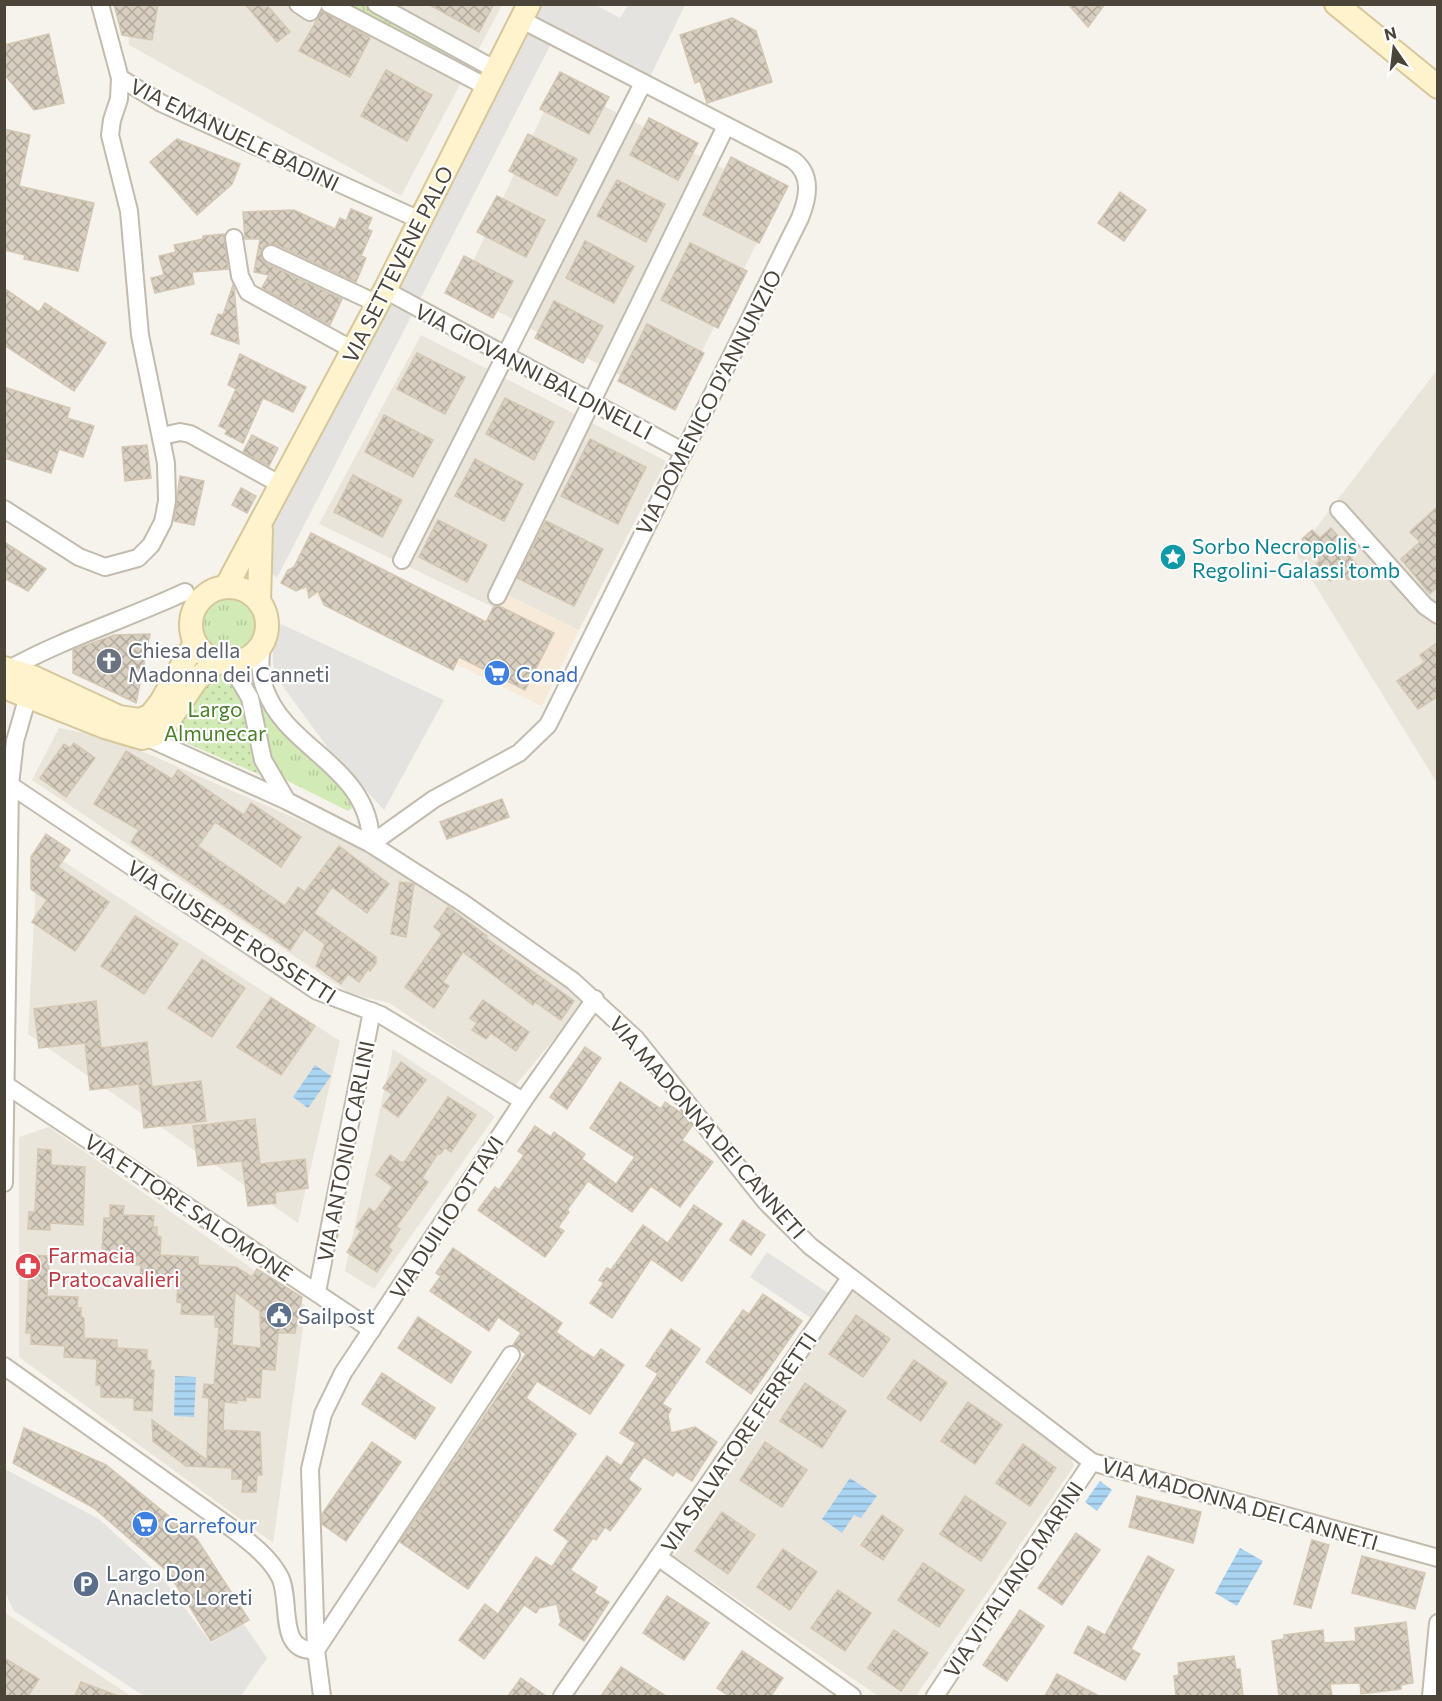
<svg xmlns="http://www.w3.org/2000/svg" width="1442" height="1701" font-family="Commissioner,sans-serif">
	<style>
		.residential { fill: #eae5da }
		.commercial { fill: #f7ead8 }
		.grass { fill: url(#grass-tufts) }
		.park { fill: url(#park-dots) }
		.parking { fill: #e5e3e0 }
		.water { fill: url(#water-rules) }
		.building { fill: url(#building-cross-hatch); stroke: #d3c7b4; stroke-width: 1.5; fill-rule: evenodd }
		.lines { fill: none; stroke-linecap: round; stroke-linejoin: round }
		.street-casing { stroke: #c2bbae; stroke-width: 20 }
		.secondary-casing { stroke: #d6c79b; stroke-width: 26 }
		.street { stroke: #fff; stroke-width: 16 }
		.secondary { stroke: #fff3cd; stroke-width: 22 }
		.labels { text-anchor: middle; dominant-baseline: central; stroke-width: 4.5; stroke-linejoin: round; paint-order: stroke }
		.street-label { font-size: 21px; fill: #4b4439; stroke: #fff }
		.culture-label { font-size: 21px; fill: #0d838f; stroke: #fff; text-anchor: start }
		.worship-label { font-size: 21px; fill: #5b616d; stroke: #fff; text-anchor: start }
		.shop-label { font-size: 21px; fill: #366cbe; stroke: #fff; text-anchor: start }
		.park-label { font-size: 21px; fill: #4a7f2a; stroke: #fff }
		.health-label { font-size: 21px; fill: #be3a42; stroke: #fff; text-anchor: start }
		.service-label { font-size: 21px; fill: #4e5e75; stroke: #fff; text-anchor: start }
	</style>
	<defs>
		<pattern id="grass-tufts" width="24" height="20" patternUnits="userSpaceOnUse" patternTransform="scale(1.5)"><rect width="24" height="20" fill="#d2eab5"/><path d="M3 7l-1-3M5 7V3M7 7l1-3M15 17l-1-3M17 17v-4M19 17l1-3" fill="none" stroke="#b6ca9c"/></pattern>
		<pattern id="park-dots" width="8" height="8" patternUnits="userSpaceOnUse" patternTransform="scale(1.5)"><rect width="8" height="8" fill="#d2eab5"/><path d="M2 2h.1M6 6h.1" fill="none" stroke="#b6ca9c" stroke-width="1.8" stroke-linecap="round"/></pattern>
		<pattern id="water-rules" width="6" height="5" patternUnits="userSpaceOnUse" patternTransform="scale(1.5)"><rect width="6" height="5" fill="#a9d4f2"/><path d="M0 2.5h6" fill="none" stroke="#8caec5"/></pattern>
		<pattern id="building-cross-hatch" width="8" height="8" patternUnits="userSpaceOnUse" patternTransform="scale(1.5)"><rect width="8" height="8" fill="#d8cfc1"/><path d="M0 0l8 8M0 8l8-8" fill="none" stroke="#b1aa9e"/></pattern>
	</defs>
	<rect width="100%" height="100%" fill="#f6f3ec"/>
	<!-- residential -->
	<g class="residential">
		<polygon points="127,5 502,5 401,196 129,45"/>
		<polygon points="558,82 780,198 675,404 459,291"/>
		<polygon points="421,335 666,461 579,630 505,594 497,609 319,524"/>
		<polygon points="1437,370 1437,783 1296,554"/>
		<polygon points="59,728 112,738 342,839 420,881 585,1002 515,1086 389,1003 349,993 32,780"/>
		<polygon points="38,845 340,1041 298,1223 28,1034"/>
		<polygon points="393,1049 495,1116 374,1289 345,1271"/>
		<polygon points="49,1127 306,1306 273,1543 19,1357 19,1137"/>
		<polygon points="853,1290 1070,1455 1074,1466 916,1696 878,1696 674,1556"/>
		<polygon points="4,1608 7,1614 131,1696 5,1696"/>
	</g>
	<!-- commercial -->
	<polygon class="commercial" points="315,540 489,624 504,594 579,630 542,706 293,585"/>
	<!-- grass -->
	<g class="grass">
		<polygon points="342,5 362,5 448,51 444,58"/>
		<circle cx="227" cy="624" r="29"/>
		<polygon points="266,705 353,802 352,808 348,811 282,778 272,766 258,711"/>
	</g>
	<!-- park -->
	<polygon class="park" points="216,673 231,677 244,699 250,744 255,761 263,776 168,735"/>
	<!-- parking -->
	<g class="parking">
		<polygon points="542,5 596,5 620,18 628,5 685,5 647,83 556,34 277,578 270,572 269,526"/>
		<polygon points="281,624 444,700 384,810 330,751 282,685 273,665 273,647"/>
		<polygon points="767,1252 828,1293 811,1318 750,1277"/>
		<polygon points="5,1469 99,1519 161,1576 211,1643 243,1623 267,1658 241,1696 144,1696 14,1611 5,1592"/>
	</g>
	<!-- water -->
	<g class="water">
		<polygon points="315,1065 331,1076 308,1108 293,1097"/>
		<polygon points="175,1376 196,1377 194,1417 174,1416"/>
		<polygon points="850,1478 877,1496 861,1518 854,1515 842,1533 822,1519"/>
		<polygon points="1100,1481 1112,1490 1097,1511 1085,1502"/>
		<polygon points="1240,1548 1263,1561 1237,1606 1215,1593"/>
	</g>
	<!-- building -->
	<g class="building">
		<polygon points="114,4 158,4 152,40 122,35"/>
		<polygon points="245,4 266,4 290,32 277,42"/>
		<polygon points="428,4 494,4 479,32"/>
		<polygon points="1068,4 1105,4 1088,27"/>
		<polygon points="322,11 370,38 350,77 299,51"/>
		<polygon points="732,18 756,31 772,82 707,103 700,81 695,83 680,35"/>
		<polygon points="49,34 64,103 34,110 4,74 4,45"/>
		<polygon points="386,70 432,95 407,141 361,116"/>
		<polygon points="560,72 609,97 589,134 540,109"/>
		<polygon points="649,118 698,143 678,180 630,155"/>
		<polygon points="4,129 30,135 19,186 94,203 78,271 24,259 25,255 4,250"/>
		<polygon points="528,134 577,159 557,196 509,171"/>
		<polygon points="177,139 240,164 232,184 197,215 150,162"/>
		<polygon points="731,157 788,186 759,243 703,215"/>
		<polygon points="617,180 665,204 646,242 597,216"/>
		<polygon points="1120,192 1146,210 1124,241 1098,223"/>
		<polygon points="497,196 545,220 526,257 477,232"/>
		<polygon points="351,209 372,218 367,229 372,231 361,256 366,258 356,282 275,244 266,245 261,250 262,260 267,264 342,299 330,325 262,288 269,275 254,272 260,239 245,239 243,212 294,210 335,229 340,218 346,221"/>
		<polygon points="224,234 228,269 192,272 194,284 155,293 151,278 164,275 159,256 176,252 174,245 203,239 203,236"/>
		<polygon points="585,241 634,266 614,303 566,278"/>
		<polygon points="690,243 747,271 718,328 661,300"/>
		<polygon points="464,256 513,281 493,318 445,293"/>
		<polygon points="233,285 234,287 239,344 211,334 218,314 223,315"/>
		<polygon points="4,288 39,312 45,303 106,343 74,391 4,345"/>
		<polygon points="554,301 603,326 583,363 535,338"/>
		<polygon points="647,324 704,353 675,410 618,381"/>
		<polygon points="417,353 465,377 445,414 397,389"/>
		<polygon points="240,354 306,387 293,412 263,398 243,443 225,434 227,430 219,426 236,389 228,385"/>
		<polygon points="4,387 70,408 67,418 94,426 83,457 59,449 51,473 4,458"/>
		<polygon points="505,398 554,422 534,460 486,434"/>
		<polygon points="384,415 433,440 413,477 365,452"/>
		<polygon points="252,435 278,448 269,466 243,452"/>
		<polygon points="590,439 646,467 618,524 561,496"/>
		<polygon points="147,445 151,478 125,481 122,447"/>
		<polygon points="475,459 523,484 504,521 455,496"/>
		<polygon points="353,475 402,500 382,537 334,512"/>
		<polygon points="180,476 204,481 194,525 174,521"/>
		<polygon points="241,488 256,496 247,513 232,505"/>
		<polygon points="1437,507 1437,587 1430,594 1401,559 1420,542 1410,532"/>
		<polygon points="438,520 487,545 467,582 419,557"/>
		<polygon points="546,521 603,549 574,606 517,578"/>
		<polygon points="1331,528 1350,550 1347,553 1361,570 1348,580 1341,572 1330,581 1316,564 1320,560 1302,539 1312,530 1320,538"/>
		<polygon points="311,533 486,622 494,606 499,606 554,633 525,690 459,657 453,670 324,605 318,591 309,598 307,586 296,591 281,583 288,570 294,567"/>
		<polygon points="4,542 46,569 28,591 4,578"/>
		<polygon points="150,634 136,703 73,673 73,650 114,635"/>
		<polygon points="1437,643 1437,697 1418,709 1397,681 1425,662 1420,655"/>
		<polygon points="74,743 95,758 66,797 40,778 64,744 70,748"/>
		<polygon points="126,751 172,779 178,770 244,815 251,803 301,837 281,867 215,822 198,846 285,906 298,887 305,892 339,846 389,884 367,913 332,887 314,913 376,957 376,963 370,971 368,969 359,982 348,974 341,984 316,966 325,944 304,929 290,950 131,842 139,830 94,804"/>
		<polygon points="502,799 509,817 447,839 440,822"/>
		<polygon points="46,834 70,850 58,867 109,902 75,951 32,922 47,900 31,889 31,857"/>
		<polygon points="400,882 414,884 406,937 391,934"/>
		<polygon points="448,907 487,936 486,938 574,1001 561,1020 535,1002 533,1005 463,952 443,982 449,986 434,1008 405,987 442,934 434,927"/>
		<polygon points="135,916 178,944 144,994 101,966"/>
		<polygon points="202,959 245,988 212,1037 168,1008"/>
		<polygon points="271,998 315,1026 281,1075 237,1047"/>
		<polygon points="483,1000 529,1032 516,1051 491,1033 486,1039 472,1030 477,1023 470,1018"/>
		<polygon points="96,1001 101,1048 147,1042 152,1087 201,1081 206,1121 144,1128 139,1084 90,1090 85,1043 39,1048 34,1009"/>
		<polygon points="585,1047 601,1058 567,1109 550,1097"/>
		<polygon points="401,1062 426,1080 398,1117 383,1106 392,1094 383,1088"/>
		<polygon points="620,1082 661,1109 665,1102 683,1114 692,1126 682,1140 713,1162 680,1207 651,1186 632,1212 588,1181 567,1210 569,1212 558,1227 564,1231 545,1257 478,1210 495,1187 499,1190 524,1155 518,1151 535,1126 551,1137 554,1132 585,1154 582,1159 616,1184 635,1157 590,1128"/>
		<polygon points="448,1097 476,1115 451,1152 445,1148 440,1154 438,1153 422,1178 428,1182 396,1227 400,1229 388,1247 392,1250 377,1272 347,1252 361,1231 356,1227 369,1208 375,1212 393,1187 376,1175 390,1155 402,1163 406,1160"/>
		<polygon points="255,1119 260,1164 305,1159 308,1188 275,1192 276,1203 248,1206 242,1161 198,1166 193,1126"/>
		<polygon points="38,1149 51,1150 51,1165 85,1167 83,1225 50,1223 50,1230 28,1229 29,1212 35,1212"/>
		<path d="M110 1205 124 1206 123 1215 154 1216 153 1227H157V1236L161 1237 160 1255 198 1257V1265L236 1267 252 1277 257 1269 302 1297 295 1333H278L275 1370 262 1369 260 1398 246 1397V1401L237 1400V1403L224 1402 223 1430 260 1432 262 1475H257L256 1492H242L243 1479H232V1468L186 1466 153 1441 152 1420 207 1460 209 1398 203 1397 204 1384 214 1385 219 1327H215V1315L181 1314 182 1303 177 1302 178 1278 140 1276 141 1265 107 1263V1252H102L104 1218H110ZM235 1292 260 1311 261 1348 232 1345Z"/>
		<polygon points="694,1205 722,1224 682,1281 651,1259 612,1318 590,1303 604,1283 599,1280 607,1268 611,1270 643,1225 668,1243"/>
		<polygon points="743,1220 765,1235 751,1255 730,1240"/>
		<polygon points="453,1248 562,1323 556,1332 584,1352 594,1358 601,1349 624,1365 590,1414 537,1381 526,1398 576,1434 468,1589 400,1542 526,1354 513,1345 521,1333 498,1317 489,1331 430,1291 441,1276 436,1273"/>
		<polygon points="30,1255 49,1256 47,1296 78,1297 77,1308 81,1308 81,1317 84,1318 84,1338 117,1340 117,1348 147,1350 147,1360 151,1361 150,1370 154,1370 152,1411 134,1410 134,1398 101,1397 101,1385 96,1385 97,1359 64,1357 65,1346 31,1344 31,1333 26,1333"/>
		<polygon points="763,1294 802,1321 751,1394 706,1362 743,1310 749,1314"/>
		<polygon points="856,1315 890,1339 863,1377 829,1354"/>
		<polygon points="418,1317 471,1352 451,1383 398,1348"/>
		<polygon points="671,1329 700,1349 662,1404 671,1409 668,1415 671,1433 695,1427 717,1442 692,1481 676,1471 673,1476 644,1457 628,1479 641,1489 610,1531 605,1527 596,1540 593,1538 570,1570 597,1587 594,1593 609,1602 584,1641 559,1625 561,1622 557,1604 539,1608 536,1613 524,1605 484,1659 459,1640 485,1604 498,1614 536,1557 552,1567 569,1541 554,1530 607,1456 621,1466 636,1443 620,1433 658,1374 646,1366"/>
		<polygon points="914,1360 947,1383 921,1421 887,1398"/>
		<polygon points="382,1373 435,1408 415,1439 362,1404"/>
		<polygon points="805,1383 846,1411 822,1448 780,1421"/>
		<polygon points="968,1402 1002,1425 975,1464 941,1441"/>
		<polygon points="24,1428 106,1465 197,1539 249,1620 211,1641 168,1572 94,1508 13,1463"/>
		<polygon points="372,1442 401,1462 346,1541 322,1524 322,1514"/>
		<polygon points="765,1442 807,1470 782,1507 740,1480"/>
		<polygon points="1023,1444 1056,1468 1030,1506 996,1483"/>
		<polygon points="965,1496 1006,1523 981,1561 940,1534"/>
		<polygon points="1137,1496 1201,1512 1193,1543 1129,1527"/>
		<polygon points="722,1512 755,1535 728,1574 695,1551"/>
		<polygon points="882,1515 903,1530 883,1560 861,1545"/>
		<polygon points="1076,1533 1100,1550 1062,1605 1038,1588"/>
		<polygon points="1312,1540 1329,1545 1311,1608 1294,1604"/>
		<polygon points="783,1549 817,1572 790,1610 757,1587"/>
		<polygon points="1148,1556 1174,1570 1131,1649 1140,1654 1125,1680 1074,1653 1088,1626 1105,1635"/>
		<polygon points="1362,1556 1425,1573 1415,1609 1352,1593"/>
		<polygon points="923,1563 964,1590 939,1627 898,1600"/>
		<polygon points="838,1590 871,1613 845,1651 811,1628"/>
		<polygon points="667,1596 709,1623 684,1660 643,1633"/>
		<polygon points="1020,1610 1044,1626 1007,1681 983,1665"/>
		<polygon points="1406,1622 1413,1683 1401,1685 1401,1689 1361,1694 1360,1683 1330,1684 1332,1695 1279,1696 1272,1641 1284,1639 1284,1635 1323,1630 1324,1643 1356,1641 1355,1628"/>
		<polygon points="894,1630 928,1653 901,1691 868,1668"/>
		<polygon points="742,1651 783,1678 771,1696 729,1696 717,1688"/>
		<polygon points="1234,1656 1236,1669 1240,1669 1243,1696 1176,1696 1174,1676 1179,1675 1178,1663"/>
		<polygon points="4,1658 39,1679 28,1696 4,1696"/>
		<polygon points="621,1667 666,1696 601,1696"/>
		<polygon points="1057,1674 1099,1696 1045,1696"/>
		<polygon points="521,1678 546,1696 508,1696"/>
		<polygon points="81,1682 116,1695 116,1696 75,1696"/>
	</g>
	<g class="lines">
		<defs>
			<g id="street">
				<polyline points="100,4 120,78 161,103 420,220"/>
				<polyline points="298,4 310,12 314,4"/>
				<polyline points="329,4 487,87"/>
				<polyline points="376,4 496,70"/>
				<polyline points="234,238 240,276 248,292 353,350"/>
				<polyline points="271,254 378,304"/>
				<polyline points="385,290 684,452"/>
				<polyline points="162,436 180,432 190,434 281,485"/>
				<polyline points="4,509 79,557 105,567 138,558 151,545 163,522 167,501 166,463 140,335 129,211 110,135 112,120 119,99 120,78"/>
				<polyline points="1339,510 1425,606 1438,615"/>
				<polyline points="402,560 643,83"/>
				<polyline points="497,596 726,126"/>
				<path d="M262 644C260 660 259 674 265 689 286 750 371 767 371 844"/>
				<polyline points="230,664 250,698 263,760 287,801"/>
				<path d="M9 669C65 638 127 619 185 592"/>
				<polyline points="148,738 287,801 371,844 463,903 573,981 636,1039 766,1202 810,1246 1092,1462 1438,1558"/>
				<polyline points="10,785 317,991 381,1015 523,1101"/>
				<path d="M371 844 434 799 519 753 548 725 800 218C808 198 813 175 793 160L522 20"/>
				<polyline points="6,1085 372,1330"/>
				<polyline points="4,1183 10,785 15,741 28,696"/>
				<polyline points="850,1278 658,1557 852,1696"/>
				<polyline points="317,1292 372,1011"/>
				<path d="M4 1366 230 1527C248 1541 269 1556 280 1577 292 1601 276 1653 316 1650L511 1355"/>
				<polyline points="322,1696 316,1650 310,1469 323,1414 343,1373 523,1101 595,999"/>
				<polyline points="562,1696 658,1557"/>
				<polyline points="935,1696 1092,1462"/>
				<polyline points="1431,1696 1438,1623"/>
			</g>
			<g id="secondary">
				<polyline points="1336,4 1438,87"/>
				<circle cx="229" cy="625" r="38"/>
				<polyline points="226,587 385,290 529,4"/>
				<polyline points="259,602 261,529"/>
				<polyline points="4,668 33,677 119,717 139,720 150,716 161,702 195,643"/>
				<polyline points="4,687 105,727 142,738 154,735 165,726 197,679 217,662"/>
			</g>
		</defs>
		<!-- street casing -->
		<use href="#street" class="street-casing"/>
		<!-- secondary casing -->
		<use href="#secondary" class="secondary-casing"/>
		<!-- street -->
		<use href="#street" class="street"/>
		<!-- secondary -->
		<use href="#secondary" class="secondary"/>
	</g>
	<!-- icons -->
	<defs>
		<symbol id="sight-disc" viewBox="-11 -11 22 22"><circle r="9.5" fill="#0f9aa8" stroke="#fff"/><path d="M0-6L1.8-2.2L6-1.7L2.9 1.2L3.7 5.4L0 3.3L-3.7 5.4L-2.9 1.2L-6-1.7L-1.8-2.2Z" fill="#fff"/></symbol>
		<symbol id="church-disc" viewBox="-11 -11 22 22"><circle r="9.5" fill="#6b7280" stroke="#fff"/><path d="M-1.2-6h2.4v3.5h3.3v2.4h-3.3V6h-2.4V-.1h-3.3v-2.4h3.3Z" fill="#fff"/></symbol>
		<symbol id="supermarket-disc" viewBox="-11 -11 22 22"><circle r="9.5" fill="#3f7fe0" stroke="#fff"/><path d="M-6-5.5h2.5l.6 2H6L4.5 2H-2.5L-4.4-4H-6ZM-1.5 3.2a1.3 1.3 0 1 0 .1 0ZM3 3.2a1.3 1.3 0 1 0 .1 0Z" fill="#fff"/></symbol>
		<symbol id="pharmacy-disc" viewBox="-11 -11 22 22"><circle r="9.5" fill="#e0444e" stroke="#fff"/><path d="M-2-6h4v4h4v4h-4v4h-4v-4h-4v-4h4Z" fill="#fff"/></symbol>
		<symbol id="civic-disc" viewBox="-11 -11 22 22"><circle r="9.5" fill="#5c6f8a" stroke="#fff"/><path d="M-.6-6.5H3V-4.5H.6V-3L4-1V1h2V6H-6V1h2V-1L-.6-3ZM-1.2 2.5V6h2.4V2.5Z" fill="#fff"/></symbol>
		<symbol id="parking-disc" viewBox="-11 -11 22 22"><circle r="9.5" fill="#5c6f8a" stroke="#fff"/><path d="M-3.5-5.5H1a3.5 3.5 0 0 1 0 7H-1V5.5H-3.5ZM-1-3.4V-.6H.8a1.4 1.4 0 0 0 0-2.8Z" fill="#fff"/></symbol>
	</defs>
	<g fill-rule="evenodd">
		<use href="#sight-disc" x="1158" y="542" width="30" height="30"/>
		<use href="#church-disc" x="94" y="646" width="30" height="30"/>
		<use href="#supermarket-disc" x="482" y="658" width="30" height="30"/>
		<use href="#pharmacy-disc" x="13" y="1251" width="30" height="30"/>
		<use href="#civic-disc" x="264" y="1300" width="30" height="30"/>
		<use href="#supermarket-disc" x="130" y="1509" width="30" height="30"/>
		<use href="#parking-disc" x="71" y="1569" width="30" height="30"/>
	</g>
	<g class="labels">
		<!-- street labels -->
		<g class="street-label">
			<text transform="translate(235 134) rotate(26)">VIA EMANUELE BADINI</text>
			<text transform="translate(397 264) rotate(-63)">VIA SETTEVENE PALO</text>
			<text transform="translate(534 371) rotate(28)">VIA GIOVANNI BALDINELLI</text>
			<text transform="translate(708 402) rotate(-63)">VIA DOMENICO D'ANNUNZIO</text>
			<text transform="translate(232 931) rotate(33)">VIA GIUSEPPE ROSSETTI</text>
			<text transform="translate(708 1127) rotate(49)">VIA MADONNA DEI CANNETI</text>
			<text transform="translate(345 1151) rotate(-79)">VIA ANTONIO CARLINI</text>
			<text transform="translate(189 1207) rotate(34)">VIA ETTORE SALOMONE</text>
			<text transform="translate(446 1217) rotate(-57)">VIA DUILIO OTTAVI</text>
			<text transform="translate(738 1442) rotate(-56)">VIA SALVATORE FERRETTI</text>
			<text transform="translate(1240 1503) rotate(16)">VIA MADONNA DEI CANNETI</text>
			<text transform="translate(1013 1579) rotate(-56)">VIA VITALIANO MARINI</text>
		</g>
		<!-- culture labels -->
		<g class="culture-label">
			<text x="1192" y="545">Sorbo Necropolis -<tspan x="1192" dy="24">Regolini-Galassi tomb</tspan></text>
		</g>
		<!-- worship labels -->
		<g class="worship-label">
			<text x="128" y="649">Chiesa della<tspan x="128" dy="24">Madonna dei Canneti</tspan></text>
		</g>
		<!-- shop labels -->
		<g class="shop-label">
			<text x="516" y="673">Conad</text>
			<text x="164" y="1524">Carrefour</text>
		</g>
		<!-- park labels -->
		<g class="park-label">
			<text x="215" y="708">Largo<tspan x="215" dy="24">Almunecar</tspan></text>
		</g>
		<!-- health labels -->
		<g class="health-label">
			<text x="48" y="1254">Farmacia<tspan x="48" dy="24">Pratocavalieri</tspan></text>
		</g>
		<!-- service labels -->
		<g class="service-label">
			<text x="298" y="1315">Sailpost</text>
			<text x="106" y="1572">Largo Don<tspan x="106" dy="24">Anacleto Loreti</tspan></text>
		</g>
	</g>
	<!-- border -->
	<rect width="1442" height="1701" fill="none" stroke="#4b4439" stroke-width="12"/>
	<!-- north arrow -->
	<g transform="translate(1394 48) rotate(346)" stroke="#ffffff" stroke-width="4.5" paint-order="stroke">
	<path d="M0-4.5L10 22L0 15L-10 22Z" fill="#4b4439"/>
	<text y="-9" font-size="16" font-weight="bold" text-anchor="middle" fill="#4b4439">N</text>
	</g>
</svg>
